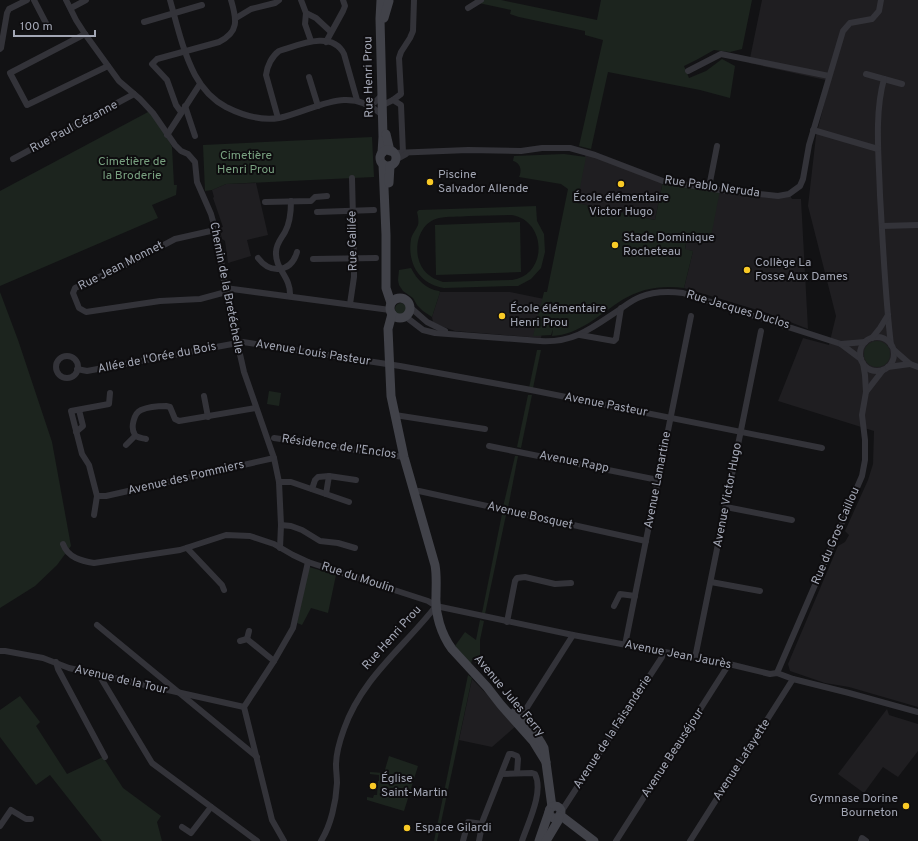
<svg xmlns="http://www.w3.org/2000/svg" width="918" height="841" font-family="Overpass,sans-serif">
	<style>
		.built { fill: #1f1e21 }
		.green { fill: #1c241e; fill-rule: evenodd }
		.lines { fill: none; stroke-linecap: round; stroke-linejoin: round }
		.street { stroke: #333339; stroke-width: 6 }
		.secondary { stroke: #414249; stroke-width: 9 }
		.poi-dot { fill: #f9ca26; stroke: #0e0d0f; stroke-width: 1.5 }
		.labels { text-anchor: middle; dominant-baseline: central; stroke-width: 4; stroke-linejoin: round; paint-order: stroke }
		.street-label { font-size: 12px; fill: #a3a7b5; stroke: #0e0d0f }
		.park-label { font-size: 12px; fill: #79a180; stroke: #0e0d0f }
		.poi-label { font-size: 12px; fill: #a3a7b5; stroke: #0e0d0f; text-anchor: start }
	</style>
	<rect width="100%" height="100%" fill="#121214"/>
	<!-- built -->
	<g class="built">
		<polygon points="762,0 918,0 918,707 849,687 825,683 790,671 788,664 838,546 845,542 849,535 845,531 868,480 873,464 874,431 778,401 803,338 829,345 836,316 808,206 816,136 830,81 749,63"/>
		<polygon points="586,152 663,181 655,220 576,203"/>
		<polygon points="256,183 268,235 247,240 251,256 228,263 225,241 222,239 219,228 223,227 213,198 214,197 212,190 226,184"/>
		<polygon points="720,190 789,194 792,199 801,199 808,329 767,313 684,288 693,251 685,250 687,237"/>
		<polygon points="440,292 510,292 549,300 541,338 455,331 441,326 433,322 432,317"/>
		<polygon points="472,679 517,725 492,747 459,740"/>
		<polygon points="887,709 889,715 918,724 918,751 898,777 883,767 864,793 838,774"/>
	</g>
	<!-- green -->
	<g class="green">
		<polygon points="475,0 501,0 597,20 601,0 752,0 742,49 730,52 714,50 698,59 684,66 689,78 706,71 722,59 735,66 730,98 700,90 608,72 591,149 579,146 603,40 585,35 585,31 519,17 510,14 511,10 474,2"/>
		<polygon points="150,111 160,124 172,147 174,185 177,185 176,195 152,205 158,218 0,286 0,191"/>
		<polygon points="372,137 374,177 226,184 212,190 205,191 203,145"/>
		<path d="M564 154 586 157 577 203 655 220 663 181 720 190 710 242 687 237 685 249 693 251 684 288C663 285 641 288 622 300 600 314 579 335 552 336L553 329 551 335 533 336 544 292H547L568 189 561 184 519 177C522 171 521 163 513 161L514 156Z"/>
		<path d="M536 206 537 221 544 234 545 252 541 268 531 279 518 286H511L444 288C419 284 407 263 411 239 412 234 416 230 418 225 419 221 418 216 417 212L419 210ZM512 215C547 221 548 275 512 280L443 282C430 278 421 271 418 257 415 242 421 222 439 218 448 216 459 217 469 216 484 216 498 215 512 215Z"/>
		<polygon points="520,222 521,272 436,275 435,225"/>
		<path d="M411 268C417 280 426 289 439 291L440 292 432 317 423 311 417 305 413 298 403 291 399 285 398 280 399 270Z"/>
		<polygon points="0,292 18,340 52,442 71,546 57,565 35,586 0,608"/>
		<circle cx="401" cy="309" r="6"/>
		<circle cx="877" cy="354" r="13"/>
		<polygon points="537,350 541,350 533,388 529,388"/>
		<polygon points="269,391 281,393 279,406 267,404"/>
		<polygon points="528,395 532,395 521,448 517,447"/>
		<polygon points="515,456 518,456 508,508 503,507"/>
		<polygon points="502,514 506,515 485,614 482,613"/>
		<polygon points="309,567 336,575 328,613 311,608 302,625 297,623"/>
		<polygon points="480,620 484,621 480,640 480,666 472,660 471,664 455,646 465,632 476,640"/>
		<polygon points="468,675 472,678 437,841 434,841"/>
		<polygon points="20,696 40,722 36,726 67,774 103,757 123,788 161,816 157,822 162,841 102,841 50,775 36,785 0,737 0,710"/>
		<polygon points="389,756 418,766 404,811 367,800 367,797 373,798 374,795 377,795 378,781 379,781 379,775 370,774 370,772 384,773"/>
	</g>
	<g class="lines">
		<!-- street -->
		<g class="street">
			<polyline points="34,0 48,27"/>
			<polyline points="66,0 76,20 85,34 119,81 140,99 153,113 175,145 181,151 188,154 195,162 197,182 211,214 218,239 225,288 244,372 274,458 279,482 281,525 280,548"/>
			<path d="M170 0C177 25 183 52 195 75 202 88 213 100 226 107 242 115 261 121 279 118 316 110 347 84 381 114"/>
			<polyline points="301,0 306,13 316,18 331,32"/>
			<polyline points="71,8 86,0"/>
			<polyline points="468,8 481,0"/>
			<polyline points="306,13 305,24 311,41"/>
			<polyline points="236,18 251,9 275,3 279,0"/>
			<polyline points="144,22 202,5"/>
			<polyline points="85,34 10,73 27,105 108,66"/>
			<polyline points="326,42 343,11 345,6 343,0"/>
			<polyline points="0,49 1,48 7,13 9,9 27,0"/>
			<polyline points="688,71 721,54 829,76"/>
			<polyline points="866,74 902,84"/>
			<polyline points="309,77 318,106"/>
			<path d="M884 79C874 114 879 159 880 195 883 245 885 295 891 345"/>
			<polyline points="393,100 401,94 399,58 401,52 410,38 413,31 414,0"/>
			<polyline points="385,104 393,100 401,105 403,153"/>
			<polyline points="369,105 375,102 381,96"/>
			<polyline points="185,106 195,136"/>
			<path d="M181 112 176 105 167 80 152 64 157 59 219 42C239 32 237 20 231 0"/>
			<path d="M278 118 266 75C267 66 272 56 279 51 299 45 332 30 344 54L357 100"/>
			<polyline points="813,130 878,149"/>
			<polyline points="167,135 200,84"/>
			<polyline points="393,153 468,150 521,151 542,148 570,148 595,155 663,181 720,190 778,196 789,194 800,186 803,179 809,145 843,31 850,23 872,19 879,11 881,0"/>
			<polyline points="13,159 134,94"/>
			<polyline points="395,160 406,154"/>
			<polyline points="709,187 717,146"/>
			<polyline points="265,202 311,201 315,197 327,196"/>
			<polyline points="317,212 374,210"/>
			<polyline points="882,226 918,225"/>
			<polyline points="215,230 175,239 134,261 75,288 73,293 79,308 86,312 160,301 200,299 226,292"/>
			<path d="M258 258C270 274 291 273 297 252"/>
			<polyline points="313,259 376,258"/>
			<polyline points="225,288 390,310"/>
			<path d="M290 296C291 276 275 270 276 252 276 244 281 239 285 232 290 223 291 212 291 201"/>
			<polyline points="350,304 354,277 354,258 352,178"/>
			<polyline points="410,307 427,322 445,331"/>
			<path d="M406 317 423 330 435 333 540 341C574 343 592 328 619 310 626 305 632 300 640 297 654 291 668 291 683 293L841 344 861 359"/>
			<polyline points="580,335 614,341 616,339 621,308"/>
			<circle cx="877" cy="354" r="17"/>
			<polyline points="872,338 880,328 888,315"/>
			<polyline points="841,344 865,342"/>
			<polyline points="894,350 910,364 918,367"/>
			<circle cx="67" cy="367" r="11"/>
			<polyline points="888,367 910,364"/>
			<polyline points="77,369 87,371 243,342 400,366 526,389 822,448"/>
			<polyline points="866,392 883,370"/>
			<polyline points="204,396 208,417"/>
			<polyline points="395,415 485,429"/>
			<polyline points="76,432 83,426 79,410"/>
			<polyline points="274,438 404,457"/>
			<path d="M146 439C142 438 137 438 135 435 130 428 134 413 141 410 148 407 159 406 166 406L170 407 175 419 179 421 256 408"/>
			<polyline points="126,445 135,436"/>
			<polyline points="489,446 658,480"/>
			<polyline points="279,482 291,482 349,502"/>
			<polyline points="312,489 315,480 318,477 329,476 356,480"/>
			<polyline points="415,492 419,491 646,541"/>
			<polyline points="326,494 329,476"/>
			<polyline points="97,496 106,496 274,458"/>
			<polyline points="726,507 792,520"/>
			<polyline points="94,515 97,496 89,465 82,454 71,411 109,404 110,393"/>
			<polyline points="281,525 291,526 302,530 320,541 338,543 355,548"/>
			<path d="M63 544C68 558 82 561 94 563L180 550 226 535 250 536 274 544 293 555 308 562 428 601 436 606 573 635 729 664 770 674 777 673 793 679 849 693 918 712"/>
			<polyline points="187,548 222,585 224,590"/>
			<polyline points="711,582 760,591"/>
			<polyline points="614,606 620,594 635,596"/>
			<polyline points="507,622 515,581 517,578 525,577 555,584 571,583"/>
			<polyline points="97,625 257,757"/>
			<polyline points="247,639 249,631"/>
			<polyline points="240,641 247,639 274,661"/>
			<polyline points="625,645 691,316"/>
			<polyline points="0,651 5,651 43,658 69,668 244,707"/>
			<polyline points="695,658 761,331"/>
			<polyline points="56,662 58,669 105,757"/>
			<polyline points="777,673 862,476 865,460 865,440 862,415 866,392 865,375 863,363"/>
			<polyline points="99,675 152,763 257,841"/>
			<polyline points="519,720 573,635"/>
			<path d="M502 774 532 773 535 774C544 792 528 823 522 841"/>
			<polyline points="561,812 662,657 663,652"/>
			<polyline points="0,826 11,810 26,819 31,819"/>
			<polyline points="182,827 191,833 211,807"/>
			<polyline points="284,841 272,820 244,707 274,661 293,628 308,562"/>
			<path d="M321 841C331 825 336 802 337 783 337 777 336 771 336 765 336 754 340 740 344 729 362 678 403 648 436 606"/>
			<polyline points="463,841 468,822 483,824"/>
			<polyline points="479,841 483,820 509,754 512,754 517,756 518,759 517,773"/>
			<polyline points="616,841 729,664"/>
			<polyline points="690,841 793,679"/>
			<polyline points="861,841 862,838 866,841"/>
		</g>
		<!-- secondary -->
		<g class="secondary">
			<polyline points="381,0 380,19 383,137 382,153"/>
			<polyline points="384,18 389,1"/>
			<polyline points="386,134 390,151"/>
			<circle cx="388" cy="158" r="8"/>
			<polyline points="383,164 386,235 386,288 391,303"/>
			<polyline points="389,183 390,166"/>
			<circle cx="400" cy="308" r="10"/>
			<path d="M392 314 388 329 391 396 404 457 435 565C437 576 436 585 436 596 435 614 441 634 452 649L487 687 501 705 533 741 546 762"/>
			<path d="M515 712C526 723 537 734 544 748L552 807"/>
			<circle cx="555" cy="812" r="6"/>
			<polyline points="560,815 594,841"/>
			<polyline points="539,841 549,812"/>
			<polyline points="546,841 558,821 559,817"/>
		</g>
	</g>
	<!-- markers -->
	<g class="poi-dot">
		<circle cx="430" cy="182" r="4"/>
		<circle cx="621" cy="184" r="4"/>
		<circle cx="615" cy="245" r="4"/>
		<circle cx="747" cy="270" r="4"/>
		<circle cx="502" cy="316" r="4"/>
		<circle cx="373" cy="786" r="4"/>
		<circle cx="906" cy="806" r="4"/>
		<circle cx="407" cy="828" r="4"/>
	</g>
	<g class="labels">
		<!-- street labels -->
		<g class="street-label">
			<text transform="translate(369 77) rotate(-91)">Rue Henri Prou</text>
			<text transform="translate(74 127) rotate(-28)">Rue Paul Cézanne</text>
			<text transform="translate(712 187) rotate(8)">Rue Pablo Neruda</text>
			<text transform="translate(353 241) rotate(-91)">Rue Galilée</text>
			<text transform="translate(121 266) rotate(-27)">Rue Jean Monnet</text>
			<text transform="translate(226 288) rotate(79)">Chemin de la Bretéchelle</text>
			<text transform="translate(738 310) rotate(17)">Rue Jacques Duclos</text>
			<text transform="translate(313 353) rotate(9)">Avenue Louis Pasteur</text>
			<text transform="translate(157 358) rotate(-11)">Allée de l'Orée du Bois</text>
			<text transform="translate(606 405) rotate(11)">Avenue Pasteur</text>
			<text transform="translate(339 447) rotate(8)">Résidence de l'Enclos</text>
			<text transform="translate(574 462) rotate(11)">Avenue Rapp</text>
			<text transform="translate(186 478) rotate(-13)">Avenue des Pommiers</text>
			<text transform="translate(658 480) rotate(-79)">Avenue Lamartine</text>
			<text transform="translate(728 495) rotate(-79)">Avenue Victor Hugo</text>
			<text transform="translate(530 516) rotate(13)">Avenue Bosquet</text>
			<text transform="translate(836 536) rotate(-67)">Rue du Gros Caillou</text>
			<text transform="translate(358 578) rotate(18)">Rue du Moulin</text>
			<text transform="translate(392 638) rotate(-48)">Rue Henri Prou</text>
			<text transform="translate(678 655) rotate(11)">Avenue Jean Jaurès</text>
			<text transform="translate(121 680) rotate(13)">Avenue de la Tour</text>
			<text transform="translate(509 696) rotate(50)">Avenue Jules Ferry</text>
			<text transform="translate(613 732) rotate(-57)">Avenue de la Faisanderie</text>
			<text transform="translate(673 753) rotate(-57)">Avenue Beauséjour</text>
			<text transform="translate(742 760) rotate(-57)">Avenue Lafayette</text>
		</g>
		<!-- park labels -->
		<g class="park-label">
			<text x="246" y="156">Cimetière<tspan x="246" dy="14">Henri Prou</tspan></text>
			<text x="132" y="162">Cimetière de<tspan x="132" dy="14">la Broderie</tspan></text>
		</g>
		<!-- poi labels -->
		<g class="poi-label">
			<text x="438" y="175">Piscine<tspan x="438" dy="14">Salvador Allende</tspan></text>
			<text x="621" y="198" text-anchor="middle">École élémentaire<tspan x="621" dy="14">Victor Hugo</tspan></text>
			<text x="623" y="238">Stade Dominique<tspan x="623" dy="14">Rocheteau</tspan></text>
			<text x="755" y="263">Collège La<tspan x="755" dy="14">Fosse Aux Dames</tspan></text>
			<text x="510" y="309">École élémentaire<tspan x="510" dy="14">Henri Prou</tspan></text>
			<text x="381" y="779">Église<tspan x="381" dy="14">Saint-Martin</tspan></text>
			<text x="898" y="799" text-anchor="end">Gymnase Dorine<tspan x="898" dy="14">Bourneton</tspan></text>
			<text x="415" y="828">Espace Gilardi</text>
		</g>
	</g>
	<!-- scale -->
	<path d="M14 30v6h81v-6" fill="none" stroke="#a3a7b5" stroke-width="2"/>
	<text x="20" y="30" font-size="12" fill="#a3a7b5" stroke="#0e0d0f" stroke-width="3" paint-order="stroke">100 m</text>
</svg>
